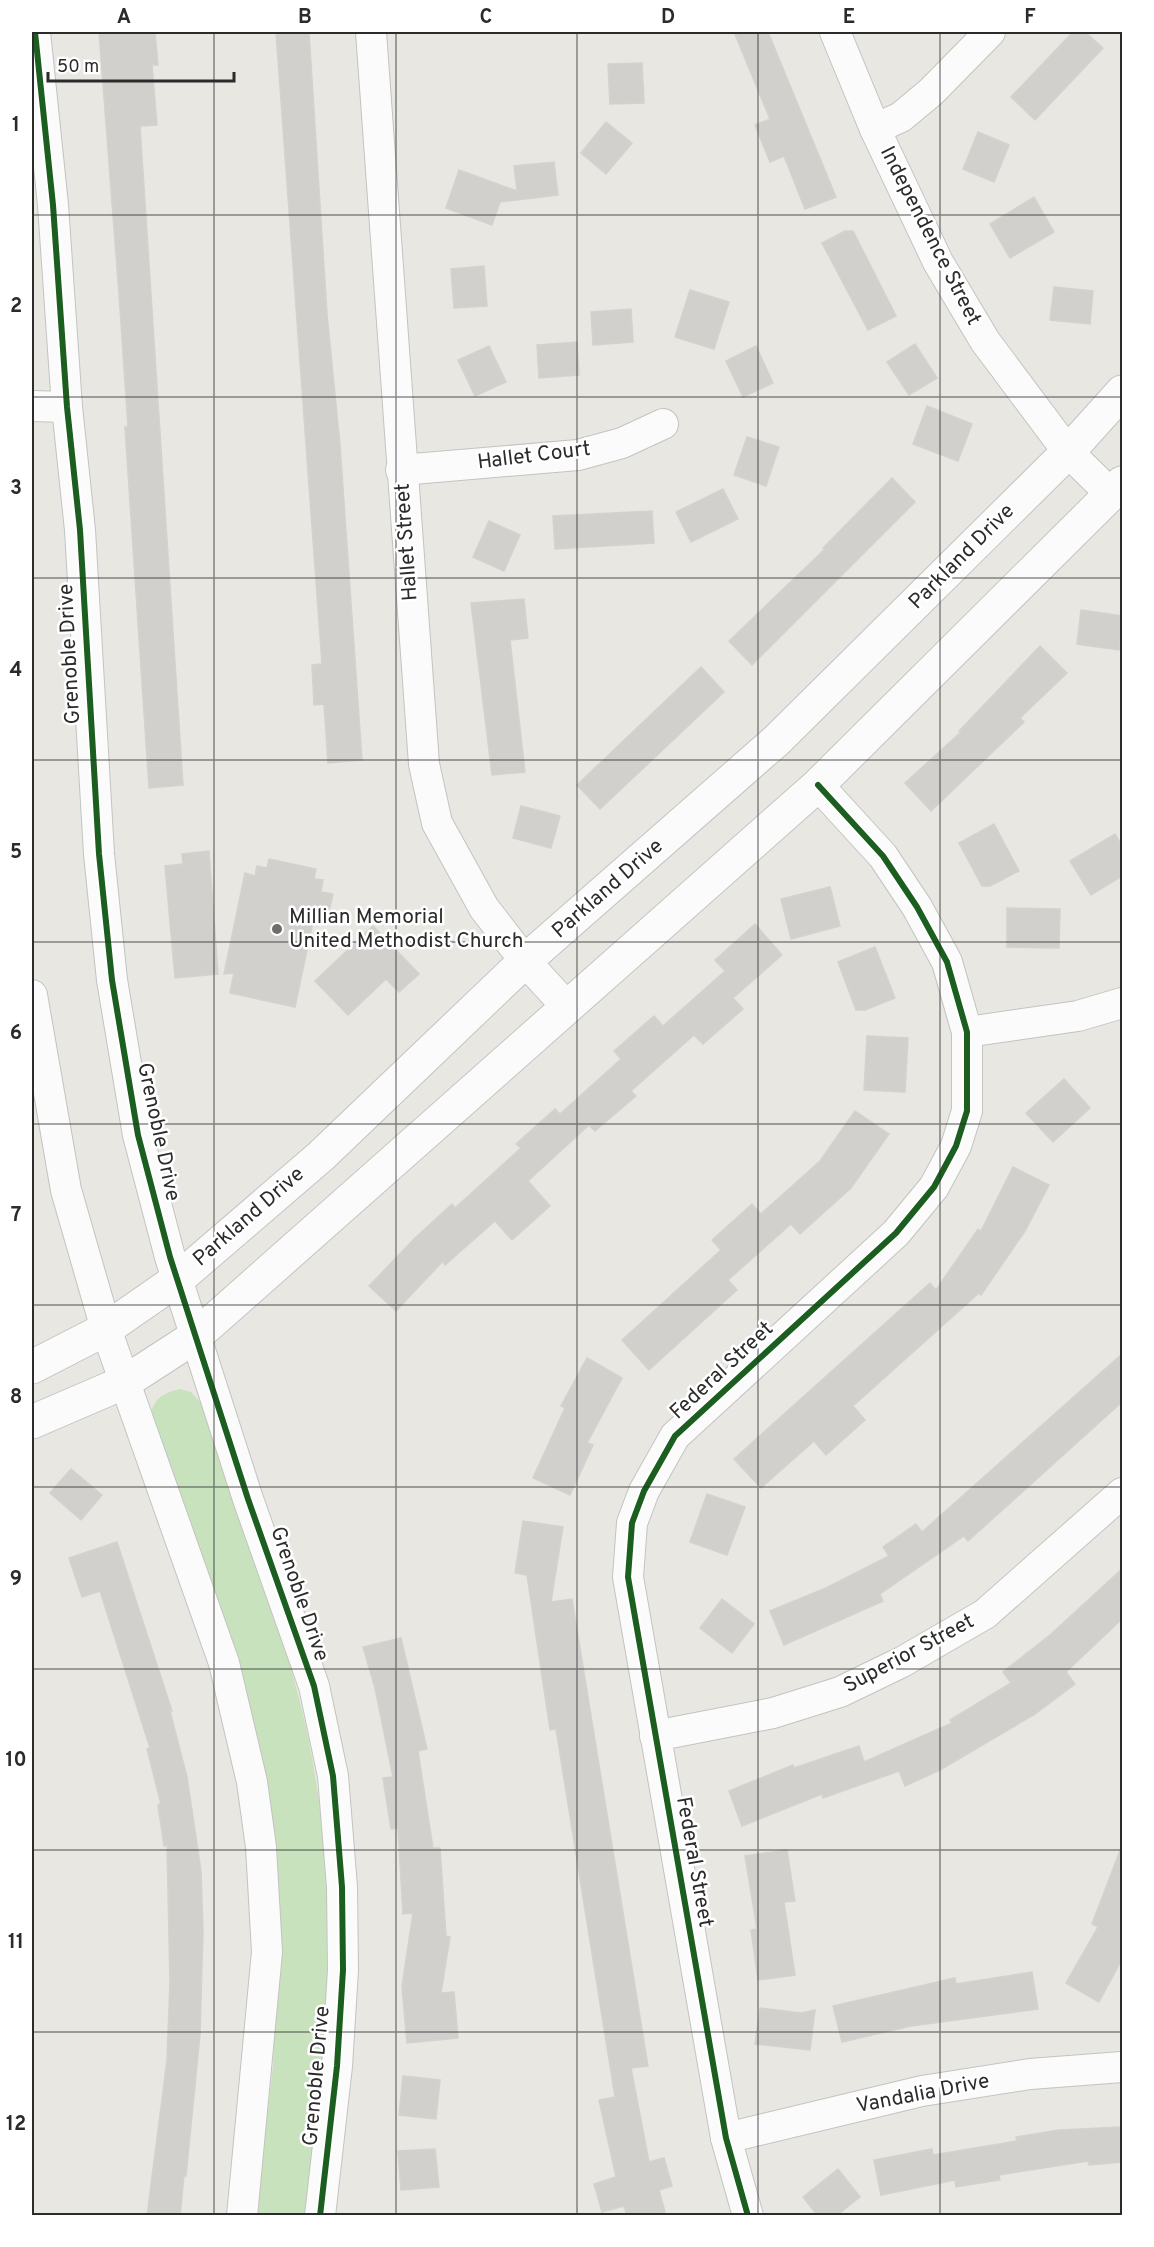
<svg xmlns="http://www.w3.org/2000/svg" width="1154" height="2247" font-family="Overpass,sans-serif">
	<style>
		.green { fill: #c9e2be }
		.building { fill: #d2d0cd; stroke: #d4d2ce; stroke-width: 1.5 }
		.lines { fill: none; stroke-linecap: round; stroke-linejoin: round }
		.minor-casing { stroke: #c3c3c2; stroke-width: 32 }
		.tertiary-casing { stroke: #c3c3c2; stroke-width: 35 }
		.minor { stroke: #fcfbfb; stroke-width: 30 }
		.tertiary { stroke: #fcfbfb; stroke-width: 33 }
		.cycleway-casing { stroke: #fff; stroke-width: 10 }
		.cycleway { stroke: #1b5e20; stroke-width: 6 }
		.grid { fill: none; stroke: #2b2b2b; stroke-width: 1.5; stroke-opacity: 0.55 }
		.poi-dot { fill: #6e6d6b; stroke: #fff; stroke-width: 2 }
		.labels { text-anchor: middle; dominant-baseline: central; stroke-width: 5; stroke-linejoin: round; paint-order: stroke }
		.street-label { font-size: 21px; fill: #2b2b2b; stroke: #fff }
		.poi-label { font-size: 21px; fill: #2b2b2b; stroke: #fff; text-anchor: start }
		.neatline { fill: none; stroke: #2b2b2b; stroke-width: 2 }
		.grid-label { font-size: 20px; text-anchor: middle; font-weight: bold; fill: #2b2b2b }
	</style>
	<rect width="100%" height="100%" fill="#e9e7e2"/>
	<!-- green -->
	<path class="green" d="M180 1389 191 1392 201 1403C238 1509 280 1614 305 1723 322 1799 329 1880 331 1958 334 2043 317 2131 307 2215H256L273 2066 278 1929 150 1421C151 1401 161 1393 180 1389Z"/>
	<!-- building -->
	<g class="building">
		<polygon points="99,32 155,32 158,65 152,65 157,125 140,126 183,785 149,788 125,427 128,427 119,294"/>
		<polygon points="276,32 309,32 327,314 340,445 362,760 328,763 324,704 314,705 312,665 322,664"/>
		<polygon points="734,32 768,32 836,197 805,209 784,156 770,162 755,125 770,119"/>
		<polygon points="1073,32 1085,32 1103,48 1035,120 1011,97"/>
		<polygon points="642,63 644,103 610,104 608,64"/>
		<polygon points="606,122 632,143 606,174 581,153"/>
		<polygon points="978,132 1009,145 994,182 963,169"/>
		<polygon points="554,162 558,195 500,202 492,225 446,208 459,170 517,191 514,166"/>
		<polygon points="1034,197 1054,232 1010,258 990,224"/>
		<polygon points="845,231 853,231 896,316 868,330 822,243"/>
		<polygon points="484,266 487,306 454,308 451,269"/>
		<polygon points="1054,287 1093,291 1090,324 1050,320"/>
		<polygon points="690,290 729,302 714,349 675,337"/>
		<polygon points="631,309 633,342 593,345 591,312"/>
		<polygon points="577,342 579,375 539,378 537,345"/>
		<polygon points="915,344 937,378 909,395 887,362"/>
		<polygon points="489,346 506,382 475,396 458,360"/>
		<polygon points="756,346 773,383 743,397 726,361"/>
		<polygon points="927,406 972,424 958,461 913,444"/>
		<polygon points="747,437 779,447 766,486 734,475"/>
		<polygon points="892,478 915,502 752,665 729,641 825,549 823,548"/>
		<polygon points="723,489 738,519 691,542 676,512"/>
		<polygon points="652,511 654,543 555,549 553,516"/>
		<polygon points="489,521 520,535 504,571 473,557"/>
		<polygon points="524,599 528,638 510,640 525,772 492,775 471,603"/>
		<polygon points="1081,610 1122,616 1119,650 1077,644"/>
		<polygon points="1040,646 1067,673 1020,718 1024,722 931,811 905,783 961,732 959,731"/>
		<polygon points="701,667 724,692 600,809 577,785"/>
		<polygon points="521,806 560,816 551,848 513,838"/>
		<polygon points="994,824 1019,871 990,886 982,886 959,843"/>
		<polygon points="1115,834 1122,846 1122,876 1091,895 1070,861"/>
		<polygon points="209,851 218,974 175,978 165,866 183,864 182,854"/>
		<polygon points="269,859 316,869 314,879 323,880 321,892 333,894 327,920 314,917 295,1007 230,993 234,973 224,974 245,873 255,876 257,866 267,868"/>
		<polygon points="830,887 840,926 791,939 781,899"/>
		<polygon points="1007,908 1060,909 1059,948 1007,947"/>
		<polygon points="755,924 782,955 733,998 743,1009 703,1044 694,1035 631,1091 636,1096 595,1131 589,1125 528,1181 550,1206 512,1240 495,1221 445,1265 443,1261 396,1311 369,1286 415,1238 452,1204 455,1208 521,1148 516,1144 555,1109 560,1114 621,1059 614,1051 654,1016 663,1026 725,971 715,960"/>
		<polygon points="373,926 419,974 399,992 386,979 348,1015 315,981"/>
		<polygon points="875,947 895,998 865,1010 856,1010 838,962"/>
		<polygon points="867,1036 908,1038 905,1092 864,1090"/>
		<polygon points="1064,1079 1090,1108 1053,1142 1026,1113"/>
		<polygon points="855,1111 889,1134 851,1188 800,1234 791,1224 728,1280 737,1290 649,1370 622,1340 721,1250 712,1240 752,1204 761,1214 820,1161"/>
		<polygon points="1013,1167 1049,1185 1025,1231 981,1295 979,1293 853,1406 865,1420 826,1455 814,1441 761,1488 734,1459 930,1283 936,1290 978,1229 981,1231"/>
		<polygon points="1122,1354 1122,1402 968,1541 964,1536 880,1594 883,1601 784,1645 770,1611 826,1588 889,1556 883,1547 916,1524 922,1532"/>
		<polygon points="587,1358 622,1378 587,1443 593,1445 570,1495 533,1478 565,1408 561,1406"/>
		<polygon points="71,1469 102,1495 81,1520 50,1493"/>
		<polygon points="707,1494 745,1507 727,1555 690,1542"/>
		<polygon points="523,1521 563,1527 551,1602 572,1599 648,2066 631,2068 649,2162 664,2158 672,2186 659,2190 665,2212 652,2216 627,2216 624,2206 602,2212 594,2184 616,2177 599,2100 615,2097 556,1729 550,1730 527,1575 515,1573"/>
		<polygon points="117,1542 172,1711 170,1711 187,1777 201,1871 203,1932 200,2035 186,2176 184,2176 180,2216 147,2216 167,2060 170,1983 167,1845 164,1846 158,1805 161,1804 147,1749 150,1748 100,1591 82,1597 69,1558"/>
		<polygon points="1122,1569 1122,1619 1066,1672 1075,1684 1035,1714 940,1770 905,1786 899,1771 823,1798 822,1794 742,1826 729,1791 793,1765 794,1768 859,1746 864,1762 952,1723 950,1720 1011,1683 1003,1672 1050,1635"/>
		<polygon points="722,1599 754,1624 732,1653 700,1628"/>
		<polygon points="401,1638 427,1749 418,1751 433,1848 440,1848 446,1936 450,1937 441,1993 454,1992 458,2038 407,2043 402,1986 413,1913 403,1914 398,1828 391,1829 383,1778 393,1777 375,1688 363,1647"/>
		<polygon points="1121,1848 1122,1959 1099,2002 1066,1983 1098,1927 1092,1924"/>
		<polygon points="787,1850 795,1901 784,1902 795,1975 758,1980 751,1930 757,1929 745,1856"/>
		<polygon points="1032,1972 1038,2009 911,2026 842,2042 833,2006 955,1978 956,1984"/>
		<polygon points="760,2008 801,2013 815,2010 810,2050 755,2044"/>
		<polygon points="403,2076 440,2080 436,2119 399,2115"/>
		<polygon points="1122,2127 1122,2162 1089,2165 1088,2161 999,2175 1000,2180 956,2187 955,2180 881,2195 874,2160 932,2149 933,2155 1017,2141 1016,2137 1059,2130"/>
		<polygon points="435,2149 439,2187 401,2190 398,2151"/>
		<polygon points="838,2169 860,2197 836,2216 818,2216 803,2197"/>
	</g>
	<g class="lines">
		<defs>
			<g id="minor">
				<polyline points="35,32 53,205 67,407 80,530 99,854 112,980 138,1135 170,1257 248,1499 314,1686 333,1776 342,1887 343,1970 337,2066 320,2216"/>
				<polyline points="371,32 424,764 437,823 484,908 525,961 568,1008"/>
				<polyline points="835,32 875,129 938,262 985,341 1068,452 1111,494"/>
				<polyline points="875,129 901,117 931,92 990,32"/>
				<polyline points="32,406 67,407"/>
				<polyline points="401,470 578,455 622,443 663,424"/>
				<polyline points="32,995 66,1190 106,1329 224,1663 252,1782 261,1847 267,1952 242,2216"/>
				<polyline points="967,1032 1078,1016 1122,1003"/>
				<polyline points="655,1736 773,1713 840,1692 902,1662 985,1614 1122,1493"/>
				<polyline points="726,2138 922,2091 1030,2074 1122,2067"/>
				<polyline points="748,2216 726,2138 628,1577 632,1523 644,1491 675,1436 896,1233 934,1187 956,1146 967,1111 967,1032 947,962 917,907 883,856 818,785"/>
			</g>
			<g id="tertiary">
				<polyline points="32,1367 106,1329 178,1279 321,1156 525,961 777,740 1068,452 1122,392"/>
				<polyline points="32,1422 125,1382 196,1336 818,785 1122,483"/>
			</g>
		</defs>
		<!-- minor casing -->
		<use href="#minor" class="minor-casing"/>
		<!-- tertiary casing -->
		<use href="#tertiary" class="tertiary-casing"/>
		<!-- minor -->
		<use href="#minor" class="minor"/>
		<!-- tertiary -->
		<use href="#tertiary" class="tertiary"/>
		<defs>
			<g id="cycleway">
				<polyline points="35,32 53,205 67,407 80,530 99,854 112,980 138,1135 170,1257 248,1499 314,1686 333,1776 342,1887 343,1970 337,2066 320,2216"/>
				<polyline points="748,2216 726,2138 628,1577 632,1523 644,1491 675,1436 896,1233 934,1187 956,1146 967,1111 967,1032 947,962 917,907 883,856 818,785"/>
			</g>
		</defs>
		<!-- cycleway casing -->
		<use href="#cycleway" class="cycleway-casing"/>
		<!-- cycleway -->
		<use href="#cycleway" class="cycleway"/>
	</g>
	<!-- grid -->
	<path class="grid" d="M214 32V2216M396 32V2216M577 32V2216M758 32V2216M940 32V2216M32 215H1122M32 397H1122M32 578H1122M32 760H1122M32 942H1122M32 1124H1122M32 1305H1122M32 1487H1122M32 1669H1122M32 1850H1122M32 2032H1122"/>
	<!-- markers -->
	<circle class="poi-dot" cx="277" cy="929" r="6"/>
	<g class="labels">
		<!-- street labels -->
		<g class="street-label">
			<text transform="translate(930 236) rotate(63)">Independence Street</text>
			<text transform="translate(534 456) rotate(-7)">Hallet Court</text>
			<text transform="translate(407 542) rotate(-94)">Hallet Street</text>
			<text transform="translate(962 557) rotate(-45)">Parkland Drive</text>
			<text transform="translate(70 654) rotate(-93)">Grenoble Drive</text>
			<text transform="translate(608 889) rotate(-41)">Parkland Drive</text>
			<text transform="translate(158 1132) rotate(78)">Grenoble Drive</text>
			<text transform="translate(249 1217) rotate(-41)">Parkland Drive</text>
			<text transform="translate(722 1371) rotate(-43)">Federal Street</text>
			<text transform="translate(299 1594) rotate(71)">Grenoble Drive</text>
			<text transform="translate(909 1654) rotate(-28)">Superior Street</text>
			<text transform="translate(694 1862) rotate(80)">Federal Street</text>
			<text transform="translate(317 2076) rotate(-85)">Grenoble Drive</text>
			<text transform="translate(923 2094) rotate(-11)">Vandalia Drive</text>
		</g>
		<!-- poi labels -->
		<g class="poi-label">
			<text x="289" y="917">Millian Memorial<tspan x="289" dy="24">United Methodist Church</tspan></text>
		</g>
	</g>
	<!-- border -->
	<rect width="1154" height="2247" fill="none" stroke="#ffffff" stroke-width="66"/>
	<!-- scale -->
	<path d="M48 72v9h186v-9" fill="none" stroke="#2b2b2b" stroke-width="3"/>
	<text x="57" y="72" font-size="18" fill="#2b2b2b" stroke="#ffffff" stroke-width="4.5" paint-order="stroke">50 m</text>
	<rect x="33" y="33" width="1088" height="2181" class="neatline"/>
	<g class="grid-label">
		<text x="124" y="23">A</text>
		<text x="305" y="23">B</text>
		<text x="486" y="23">C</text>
		<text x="668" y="23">D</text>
		<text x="849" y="23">E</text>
		<text x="1030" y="23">F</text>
		<text x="16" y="131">1</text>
		<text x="16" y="312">2</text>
		<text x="16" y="494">3</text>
		<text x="16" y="676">4</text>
		<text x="16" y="858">5</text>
		<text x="16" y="1039">6</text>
		<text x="16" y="1221">7</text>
		<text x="16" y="1403">8</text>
		<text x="16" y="1585">9</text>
		<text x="16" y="1766">10</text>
		<text x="16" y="1948">11</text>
		<text x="16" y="2130">12</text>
	</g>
</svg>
